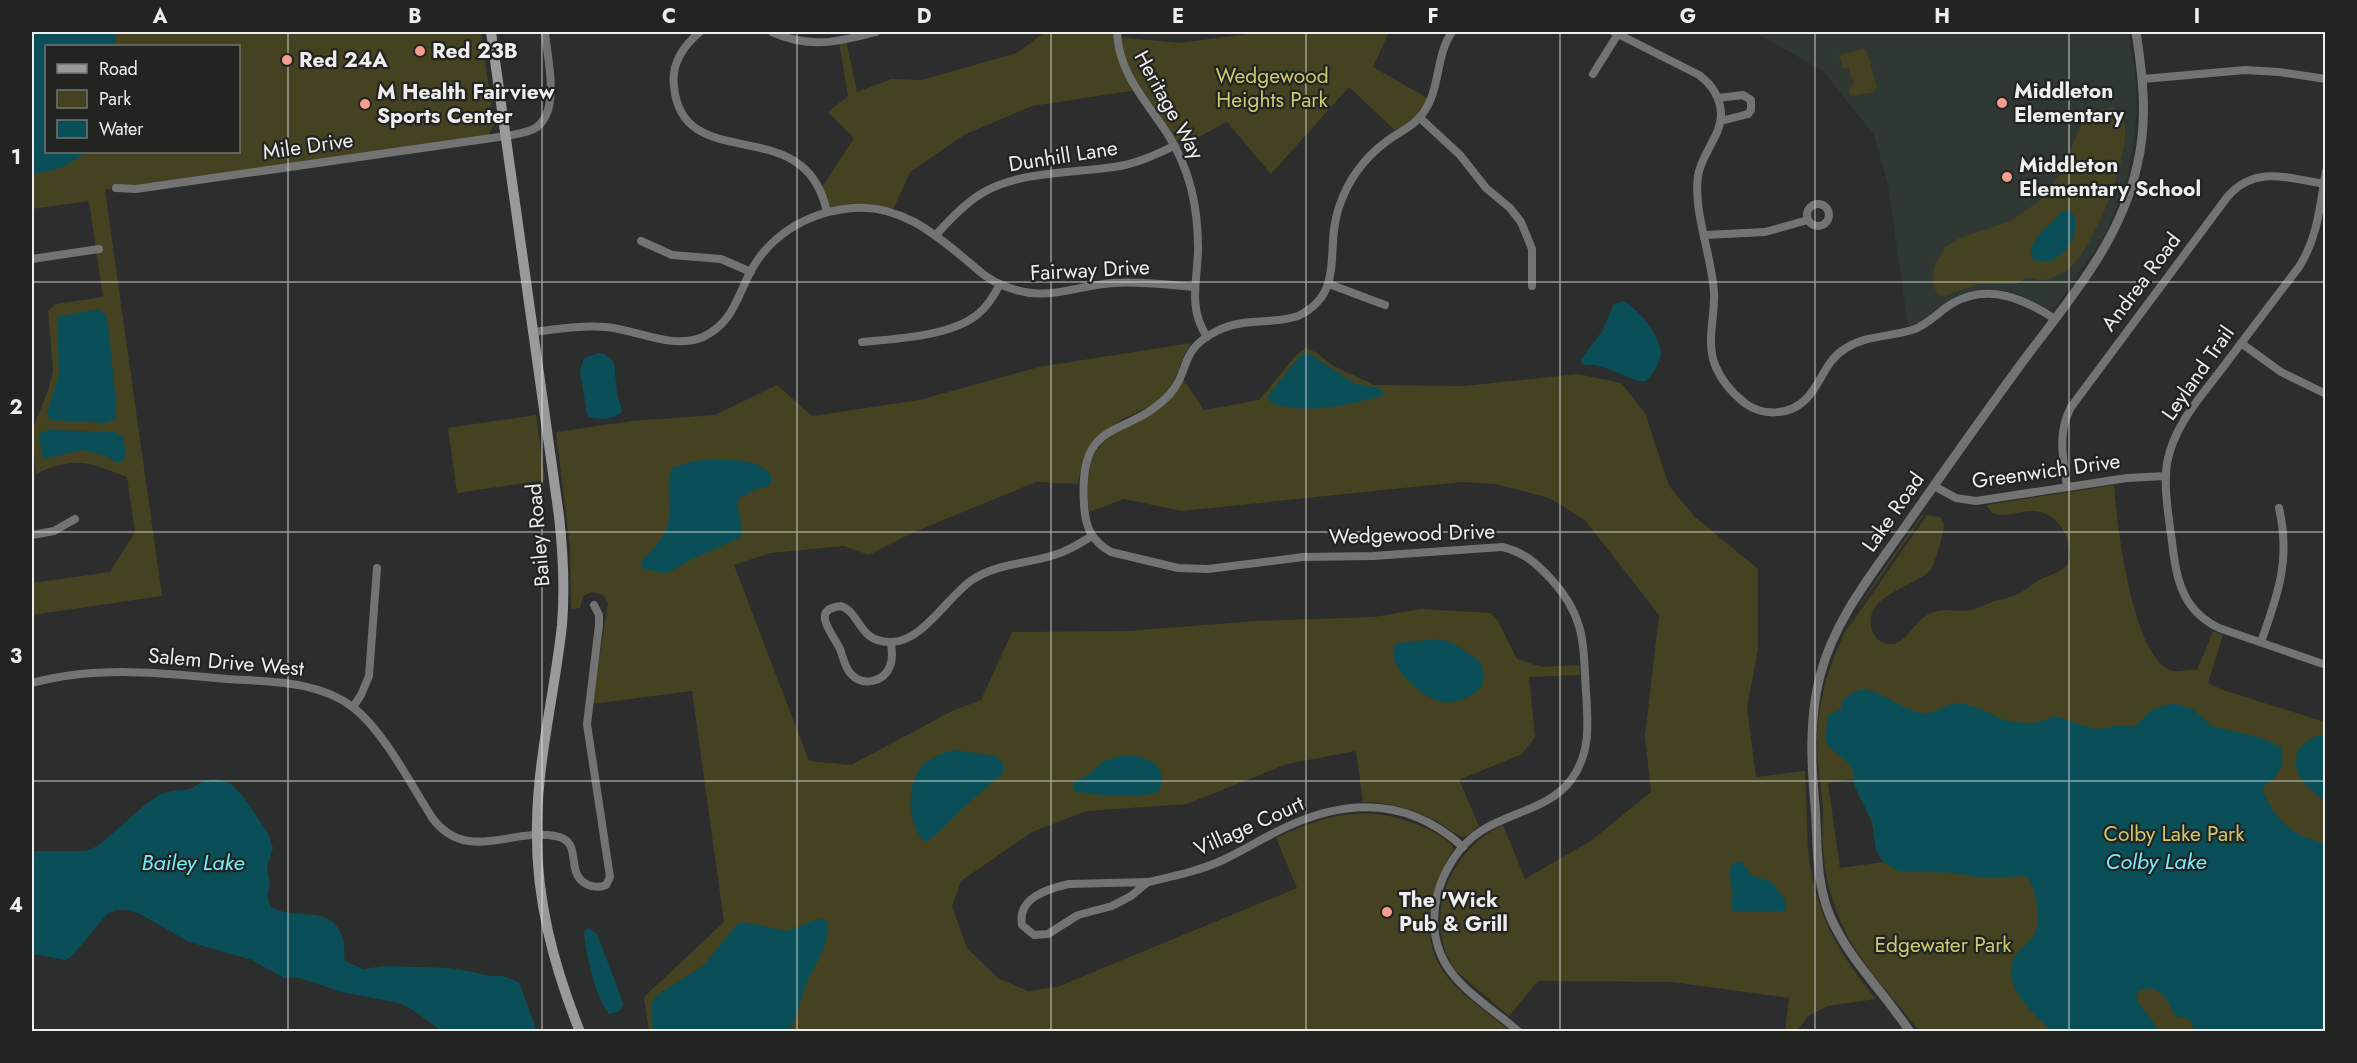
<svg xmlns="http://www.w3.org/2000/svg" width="2357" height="1063" font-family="Jost,sans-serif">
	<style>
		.built { fill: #303833 }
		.green { fill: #444221; fill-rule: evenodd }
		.water { fill: #0a4f57 }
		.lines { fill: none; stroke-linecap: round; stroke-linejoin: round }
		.minor { stroke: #727373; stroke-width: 8 }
		.tertiary { stroke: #727373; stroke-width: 9 }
		.secondary { stroke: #989b9a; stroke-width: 10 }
		.grid { fill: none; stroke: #edeeed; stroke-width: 1.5; stroke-opacity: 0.55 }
		.poi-dot { fill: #f59d8e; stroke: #222422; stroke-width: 2 }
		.labels { text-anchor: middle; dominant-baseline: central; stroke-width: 4.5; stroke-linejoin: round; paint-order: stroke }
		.poi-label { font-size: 21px; font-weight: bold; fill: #edeeed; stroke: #222422; text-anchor: start }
		.park-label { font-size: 21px; fill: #ceca73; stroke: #222422 }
		.street-label { font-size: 21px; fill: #edeeed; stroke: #222422 }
		.water-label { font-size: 22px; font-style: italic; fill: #76edfe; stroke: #222422 }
		.neatline { fill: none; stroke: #edeeed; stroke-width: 2 }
		.grid-label { font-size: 20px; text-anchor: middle; font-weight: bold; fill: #edeeed }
	</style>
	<rect width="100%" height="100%" fill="#2b2e2c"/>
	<!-- built -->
	<polygon class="built" points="1754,32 2129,32 2136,81 2137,114 2129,172 2120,201 2103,238 2055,307 2048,309 2015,292 2001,290 1982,290 1956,296 1919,322 1908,326 1888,185 1874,135 1823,71"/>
	<!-- green -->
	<g class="green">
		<path d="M32 32H481L494 124 487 139 105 190 162 596 32 615V583L110 572 135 532 127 477C89 463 76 455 36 474L32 431 48 390 53 371 48 311 56 304 103 297 89 201 32 209ZM46 46H238V152H46Z"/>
		<polygon points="1045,32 1117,32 1117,37 1180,43 1262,32 1389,32 1373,67 1431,100 1399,134 1349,87 1271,174 1227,122 1176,149 1137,90 1032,106 964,135 910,172 892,212 881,210 827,212 820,190 854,138 828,112 848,96 839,42 846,40 857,92 891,79 922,80 1017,53"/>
		<polygon points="1863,49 1867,52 1877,87 1874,92 1851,96 1849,92 1854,81 1852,80 1849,67 1843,69 1839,55"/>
		<path d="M2114 107C2117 114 2124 119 2125 127 2129 159 2092 256 2064 272 2058 275 2049 280 2042 280 2029 279 2030 273 2018 284H1979L1944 296 1938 295 1933 285 1934 267 1945 247 1960 238 2011 221 2038 202 2062 171 2084 117 2095 111Z"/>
		<path d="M1191 343C1180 360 1177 382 1163 396 1153 406 1140 411 1127 417 1099 431 1082 452 1078 484L1036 482 914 532 869 555 844 546 770 553 734 565 809 761 851 765 952 711 981 700 1012 632 1129 631 1256 621 1374 617 1421 609 1491 613 1498 621 1517 659 1542 667 1579 665 1580 675 1529 677 1535 737 1522 754 1459 780 1479 826C1475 829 1469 836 1464 837 1458 838 1446 826 1440 823 1416 810 1391 802 1363 802L1356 751 1287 764 1187 804 1087 811 1032 832 961 881 952 906 967 948 998 978 1028 991 1057 987 1297 888 1276 838C1323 816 1363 804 1413 823 1427 828 1442 835 1453 846V850C1429 887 1416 943 1450 980 1467 999 1491 1015 1510 1031H649L644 997 724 922 692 691 592 704 608 603 603 595 592 592 583 596 580 608 571 609 570 547 556 432 632 421 715 415 777 385 812 416 919 400 1039 367Z"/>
		<path d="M1306 348 1317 353 1332 365 1374 385 1464 386 1578 374 1621 383 1645 413 1669 486 1694 516 1758 569V649L1747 708 1756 777 1805 771C1807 800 1806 830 1809 859 1816 915 1841 957 1876 999L1828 1006 1808 1016 1797 1031H1785L1789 998 1672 982 1538 981 1509 1016 1455 970C1421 919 1449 849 1503 825L1525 879 1592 840 1651 792 1645 736 1659 615 1585 520 1549 498 1495 484 1461 482 1182 511 1124 499 1089 512C1088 498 1086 483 1088 470 1099 421 1160 427 1183 379L1204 410 1259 400 1297 354Z"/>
		<polygon points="536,415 545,480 457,493 448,428"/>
		<path d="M2114 485C2117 525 2131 645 2166 668 2176 675 2186 668 2197 670L2213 631 2223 635 2208 683 2223 690 2325 722V1031H1919C1895 999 1864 969 1846 933 1833 906 1824 876 1823 846 1822 833 1823 821 1823 809 1821 786 1817 764 1817 741 1820 647 1871 588 1922 515H1924L1856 612 1850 623 1851 624 1927 515 1940 517 1944 525C1944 531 1935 564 1931 569 1919 586 1867 593 1871 625 1872 635 1880 645 1892 644 1909 642 1914 618 1934 612 1948 608 1961 613 1975 609 1981 607 1986 604 1992 602 2000 599 2010 598 2018 594 2026 590 2033 583 2041 579 2049 575 2059 573 2065 567 2070 562 2071 556 2070 550 2068 530 2053 511 2032 511 2019 511 2005 518 1992 513L1986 505ZM1854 779C1856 794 1866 805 1871 820 1876 835 1872 849 1884 862L1840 868 1828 783Z"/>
	</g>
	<!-- water -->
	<g class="water">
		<path d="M32 32H116L114 46H46V152H86C70 165 53 172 32 174Z"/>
		<path d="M2067 210 2073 213C2084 236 2056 274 2031 258 2027 240 2051 225 2061 212Z"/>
		<path d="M1622 301C1636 305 1660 337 1661 352 1661 361 1653 375 1646 381 1628 382 1607 362 1584 365L1580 361 1603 330 1613 305Z"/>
		<polygon points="98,309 105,314 108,323 116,402 116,418 106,423 50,420 47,412 59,375 57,317"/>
		<path d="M1307 352 1354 383 1381 389 1384 394 1379 397C1347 405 1302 416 1270 402L1268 398 1270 393 1300 356Z"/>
		<path d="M599 353 605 354 614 362 617 393 622 411C616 420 599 420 589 417L587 414 580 370 584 358Z"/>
		<polygon points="48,430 115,432 123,437 126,451 124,460 118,463 103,455 82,450 43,459 39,436 41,432"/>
		<path d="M708 459C728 460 761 458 772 477L769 486 757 489 738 499C736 512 745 526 740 538L692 559 670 572 664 573 641 568V562C653 549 669 534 669 515 670 499 666 484 672 468L690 462Z"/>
		<path d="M1438 639 1451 642 1480 661C1484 674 1487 686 1473 694 1464 700 1453 704 1442 702 1424 699 1381 663 1396 643Z"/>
		<path d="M1866 689C1884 694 1903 709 1921 713 1934 716 1945 703 1957 703 1975 704 1989 714 2005 720 2016 723 2032 724 2042 721 2047 720 2050 717 2055 716L2091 728 2100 729 2121 725 2134 727 2151 710 2172 703 2191 708 2212 726 2259 737 2281 747C2284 758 2282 771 2273 779 2269 783 2266 784 2262 789 2278 825 2290 833 2325 844V1031H2199L2194 1028 2189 1019 2175 1016C2168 1000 2159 982 2138 991L2136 997C2142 1011 2154 1019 2158 1031H2051C2037 1017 2013 996 2011 975 2009 951 2027 949 2035 932 2040 921 2038 907 2035 896 2033 888 2031 880 2025 876L1985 878 1954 873 1898 871 1884 862 1876 850 1872 821 1854 785V772L1848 763 1827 745 1825 737 1828 715 1841 709 1843 699 1856 691Z"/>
		<path d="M2325 734H2326L2325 800C2292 783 2280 744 2325 734Z"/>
		<path d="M956 750 995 756 1003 763V773L967 804 935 836 925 842C908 826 906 789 919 770 927 759 942 752 956 750Z"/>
		<path d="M1123 755C1144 754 1172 765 1158 792 1147 798 1083 796 1073 790V782L1088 775 1103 761Z"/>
		<path d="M216 779 230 783 243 796 268 833 273 848 267 867 270 884 267 896 271 907C294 921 327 904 341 933 346 943 343 952 345 961L363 969 385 966 451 968 492 976H503L519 982 537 1031H442L413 1010 399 1003 342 992 300 978H284L252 960 189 942 140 914 128 910H116L107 914 73 955 66 960 32 954V851H85L98 846 146 804 161 794 172 791 190 789 206 780Z"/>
		<path d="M1741 861 1752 875 1772 882 1782 896 1786 900 1785 911 1734 912C1730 904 1733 900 1732 891 1731 881 1726 870 1735 862Z"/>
		<path d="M821 918 827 922C832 942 812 969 805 987 799 1002 798 1018 788 1031H653L651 1006 655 996 703 966 737 924 744 922 786 931Z"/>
		<path d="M588 928 597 934 621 997 623 1004 620 1011 609 1014C595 997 586 954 584 932Z"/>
	</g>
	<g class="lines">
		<!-- minor -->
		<g class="minor">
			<path d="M700 32C683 46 671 63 674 86 680 158 760 132 800 165 816 177 823 194 827 212"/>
			<path d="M772 32C810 49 838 42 876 32"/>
			<path d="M1117 32C1118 72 1146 101 1167 133 1178 150 1186 169 1191 188 1196 207 1198 227 1198 248 1198 281 1187 306 1207 337"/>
			<path d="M1452 32C1434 58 1442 91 1420 117 1412 127 1398 133 1387 141 1364 158 1348 180 1339 207 1324 249 1347 292 1298 316 1271 325 1245 317 1217 331 1178 350 1191 371 1169 395 1126 440 1078 415 1084 504 1085 526 1091 541 1111 552L1178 568 1208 569 1303 557 1373 556 1502 547C1524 552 1536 563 1551 579 1586 617 1583 644 1586 692 1588 724 1591 753 1571 780 1549 809 1510 812 1481 831 1438 859 1417 928 1451 972 1467 994 1498 1013 1519 1032"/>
			<path d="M1614 32 1699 75C1711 84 1720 97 1721 113 1722 135 1701 154 1698 176 1693 213 1712 255 1714 293 1715 317 1706 342 1715 365 1721 380 1733 394 1746 404 1765 417 1792 415 1808 397 1823 380 1825 361 1846 348 1867 335 1890 337 1912 330 1928 325 1939 311 1953 303 1989 283 2024 299 2055 319"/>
			<polyline points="1593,74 1618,34"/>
			<polyline points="2143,79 2245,70 2279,72 2326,79"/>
			<polyline points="1718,98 1743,95 1751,100 1751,110 1748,114 1721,121"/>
			<polyline points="1420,118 1460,155 1486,188 1510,208 1521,222 1532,249 1532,286"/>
			<path d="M2326 171C2320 205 2318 237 2299 267 2275 298 2251 330 2227 362 2204 393 2174 424 2167 463 2163 492 2170 522 2173 550 2177 585 2186 612 2219 628L2326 665"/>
			<path d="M116 188 136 189 506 136C516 134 529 133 537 127 561 108 547 58 545 32"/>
			<circle cx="1818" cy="215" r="11"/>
			<path d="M936 235C950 219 965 203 984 192 1022 171 1072 173 1114 167 1136 164 1155 155 1174 146"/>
			<polyline points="1705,235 1765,232 1808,220"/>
			<polyline points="641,241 672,255 721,259 751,272"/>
			<polyline points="32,259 99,249"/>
			<polyline points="1329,284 1385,305"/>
			<path d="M533 332C557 329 581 325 606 327 638 330 672 350 703 337 729 325 735 304 746 281 765 237 806 212 853 208 898 204 933 232 965 259 977 269 988 280 1002 285 1046 304 1071 286 1113 283 1140 281 1168 285 1195 287"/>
			<path d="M862 342C896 339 952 336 978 314 988 306 994 296 1000 284"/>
			<polyline points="2241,343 2281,372 2326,394"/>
			<polyline points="1934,486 1956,498 1976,501 2127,478 2166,476"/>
			<path d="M2067 487C2063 459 2057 433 2071 407L2228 196C2256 165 2288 178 2324 184"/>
			<polyline points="32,535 54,531 75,519"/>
			<path d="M2261 642C2278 594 2291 560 2279 508"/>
			<path d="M891 643C892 650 893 659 890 666 884 682 863 687 851 674 845 668 843 657 840 649 833 634 809 609 841 606 861 613 858 642 890 642 922 643 947 597 972 580 996 564 1024 564 1051 556 1066 552 1079 544 1092 536"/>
			<path d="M32 683C96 665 162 673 227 679 270 682 318 680 354 708 385 733 411 785 433 819 467 863 511 828 555 836 577 840 571 856 576 872 580 884 594 890 606 885L610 877 587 724 599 625V615L594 605"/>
			<polyline points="353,707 361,695 369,676 377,568"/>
			<path d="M1148 882C1174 876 1199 871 1223 860 1244 850 1263 838 1284 828 1347 798 1409 798 1463 847"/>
			<path d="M1148 882 1131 896 1112 906 1078 915 1048 934 1034 935 1022 925C1017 898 1047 889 1069 884Z"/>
		</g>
		<!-- tertiary -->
		<path class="tertiary" d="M1910 1032C1884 992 1849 960 1830 916 1815 880 1818 843 1815 805 1811 761 1809 719 1820 676 1834 622 1868 579 1900 534 1940 477 1980 420 2021 364 2067 302 2120 243 2137 166 2148 121 2143 77 2136 32"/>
		<!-- secondary -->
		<path class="secondary" d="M491 32 559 516C563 552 565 588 562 625 555 691 538 757 537 823 535 897 553 964 580 1032"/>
	</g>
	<!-- grid -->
	<path class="grid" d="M288 32V1032M542 32V1032M797 32V1032M1051 32V1032M1306 32V1032M1560 32V1032M1815 32V1032M2069 32V1032M32 282H2326M32 532H2326M32 781H2326"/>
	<!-- markers -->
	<g class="poi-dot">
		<circle cx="420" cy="51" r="6"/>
		<circle cx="287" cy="60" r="6"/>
		<circle cx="2002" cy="103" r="6"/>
		<circle cx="365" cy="104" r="6"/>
		<circle cx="2007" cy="177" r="6"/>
		<circle cx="1387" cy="912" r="6"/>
	</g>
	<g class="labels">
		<!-- poi labels -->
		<g class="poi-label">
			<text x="432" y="51">Red 23B</text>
			<text x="299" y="60">Red 24A</text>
			<text x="2014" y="91">Middleton<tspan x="2014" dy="24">Elementary</tspan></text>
			<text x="377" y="92">M Health Fairview<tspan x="377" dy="24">Sports Center</tspan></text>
			<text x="2019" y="165">Middleton<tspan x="2019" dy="24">Elementary School</tspan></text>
			<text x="1399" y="900">The 'Wick<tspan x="1399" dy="24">Pub &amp; Grill</tspan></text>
		</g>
		<!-- park labels -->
		<g class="park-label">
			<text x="1272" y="76">Wedgewood<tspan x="1272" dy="24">Heights Park</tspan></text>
			<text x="2174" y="834">Colby Lake Park</text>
			<text x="1943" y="945">Edgewater Park</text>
		</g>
		<!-- street labels -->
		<g class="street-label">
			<text transform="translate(1169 105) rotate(61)">Heritage Way</text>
			<text transform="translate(308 146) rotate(-8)">Mile Drive</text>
			<text transform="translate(1063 156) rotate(-9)">Dunhill Lane</text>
			<text transform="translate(1090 270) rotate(-3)">Fairway Drive</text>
			<text transform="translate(2141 282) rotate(-53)">Andrea Road</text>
			<text transform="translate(2198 373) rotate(-55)">Leyland Trail</text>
			<text transform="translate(2046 471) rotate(-8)">Greenwich Drive</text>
			<text transform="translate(1893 512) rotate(-55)">Lake Road</text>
			<text transform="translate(1412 534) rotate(-2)">Wedgewood Drive</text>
			<text transform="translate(538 535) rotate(-95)">Bailey Road</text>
			<text transform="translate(226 662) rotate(5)">Salem Drive West</text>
			<text transform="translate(1249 826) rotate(-24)">Village Court</text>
		</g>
		<!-- water labels -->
		<g class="water-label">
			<text x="2156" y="861">Colby Lake</text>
			<text x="193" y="862">Bailey Lake</text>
		</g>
	</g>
	<!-- border -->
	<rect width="2357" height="1063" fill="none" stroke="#222422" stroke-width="66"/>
	<!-- legend -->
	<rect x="45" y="45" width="195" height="108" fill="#222422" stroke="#737573" stroke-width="1.5"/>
	<rect x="57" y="64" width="30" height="9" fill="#989b9a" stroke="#737573" stroke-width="1.5"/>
	<text x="99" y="75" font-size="18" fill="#edeeed">Road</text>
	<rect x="57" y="90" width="30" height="18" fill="#444221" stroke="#737573" stroke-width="1.5"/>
	<text x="99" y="105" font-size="18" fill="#edeeed">Park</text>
	<rect x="57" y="120" width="30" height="18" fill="#0a4f57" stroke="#737573" stroke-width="1.5"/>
	<text x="99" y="135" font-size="18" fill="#edeeed">Water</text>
	<rect x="33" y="33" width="2291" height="997" class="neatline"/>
	<g class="grid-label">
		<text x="160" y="23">A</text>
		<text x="415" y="23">B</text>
		<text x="669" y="23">C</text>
		<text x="924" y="23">D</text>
		<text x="1178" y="23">E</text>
		<text x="1433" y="23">F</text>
		<text x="1688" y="23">G</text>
		<text x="1942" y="23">H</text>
		<text x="2197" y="23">I</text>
		<text x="16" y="164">1</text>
		<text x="16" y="414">2</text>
		<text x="16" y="663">3</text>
		<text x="16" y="912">4</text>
	</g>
</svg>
